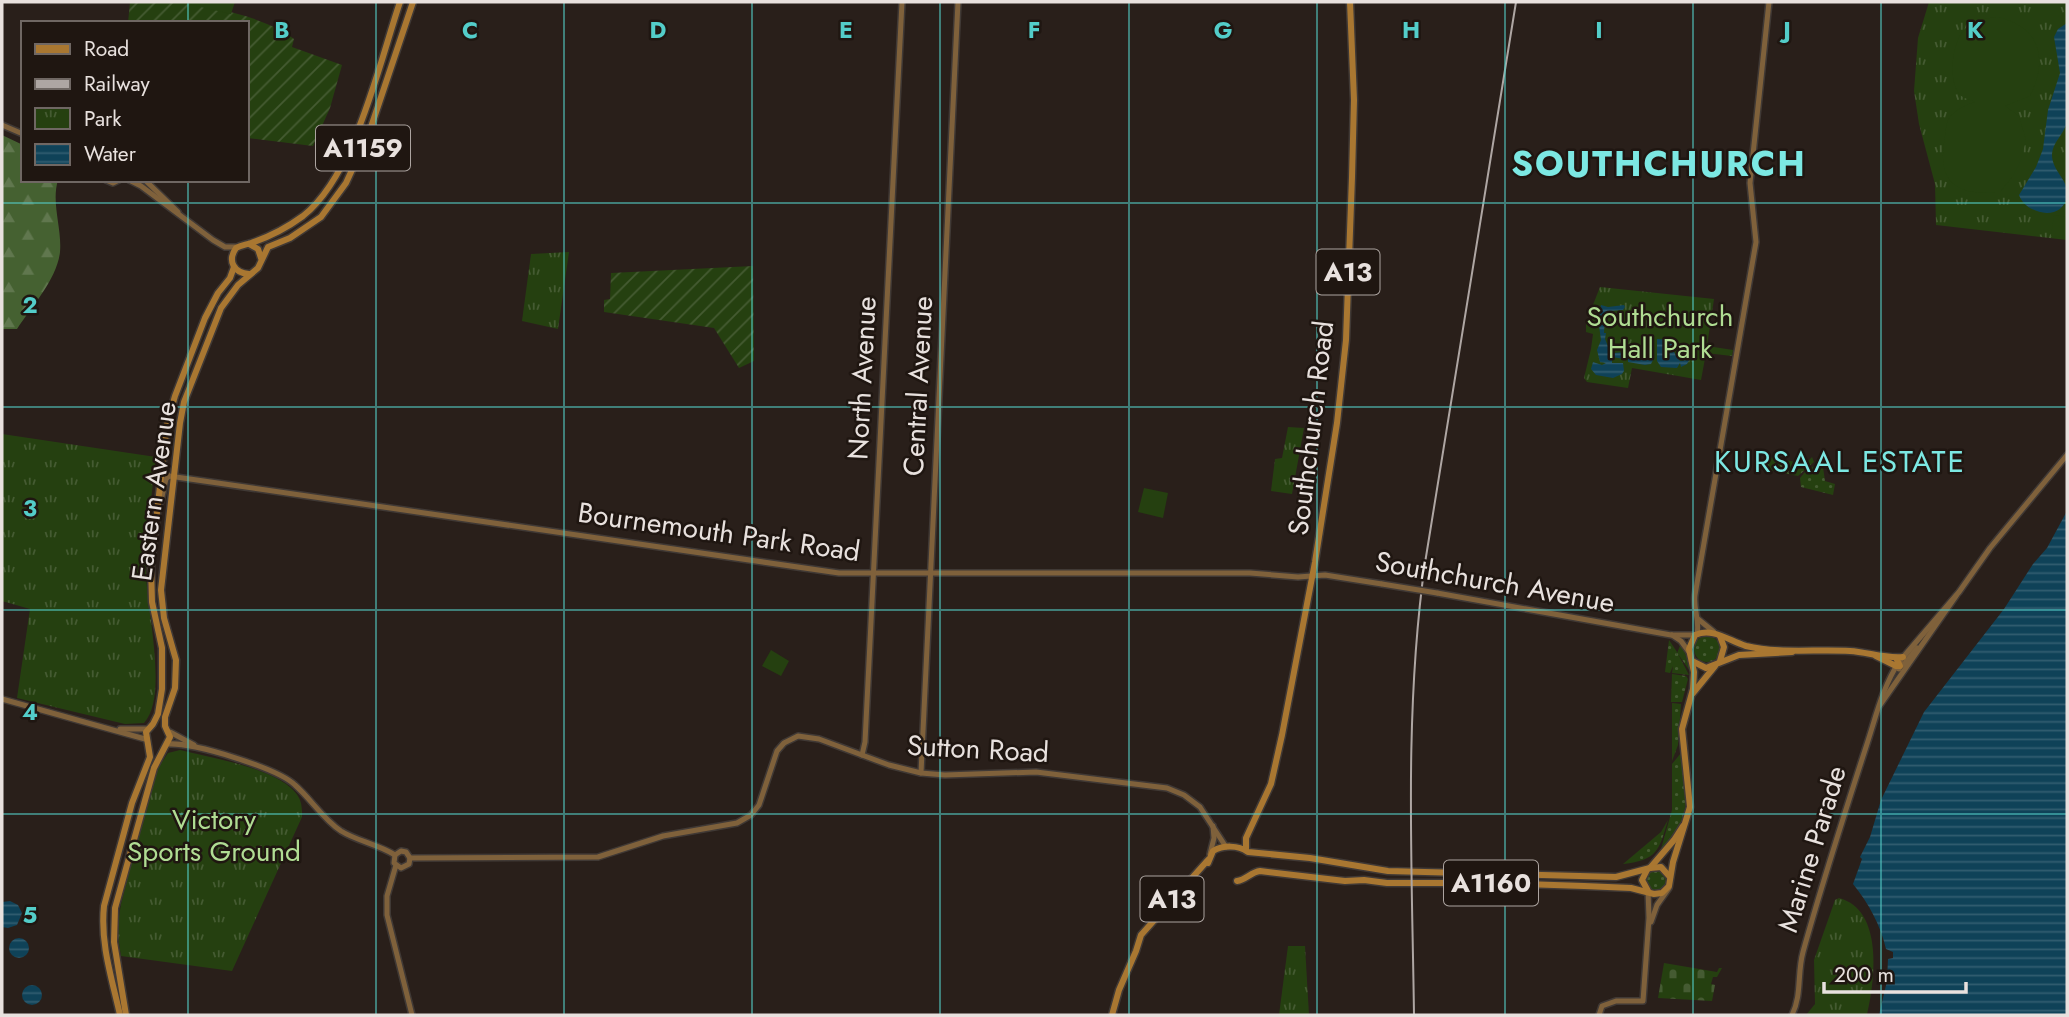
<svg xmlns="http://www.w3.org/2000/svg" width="2069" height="1017" font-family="Jost,sans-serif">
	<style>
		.grass { fill: url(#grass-dots) }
		.forest { fill: url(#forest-firs) }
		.cemetery { fill: url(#cemetery-stones) }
		.park { fill: url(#park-tufts) }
		.garden { fill: url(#garden-furrows) }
		.pitch { fill: #254010 }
		.water { fill: url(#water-rules) }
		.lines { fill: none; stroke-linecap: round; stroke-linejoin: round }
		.secondary-casing { stroke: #403935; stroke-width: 8 }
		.primary-casing { stroke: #403935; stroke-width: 9 }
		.secondary { stroke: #7f613b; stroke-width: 5 }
		.primary { stroke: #a97731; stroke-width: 6 }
		.rail { stroke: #aea6a3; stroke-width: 2 }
		.secondary-bridge-casing { stroke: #403935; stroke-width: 8; stroke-linecap: butt }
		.secondary-bridge { stroke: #7f613b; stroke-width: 5 }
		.grid { fill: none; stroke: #53cdc9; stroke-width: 2; stroke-opacity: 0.55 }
		.labels { text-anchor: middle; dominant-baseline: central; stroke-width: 5; stroke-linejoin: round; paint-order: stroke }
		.shield { fill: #1f1611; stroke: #aca4a0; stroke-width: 2 }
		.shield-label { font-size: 26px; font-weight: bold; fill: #e8e1de }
		.park-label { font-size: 28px; fill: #b0dd93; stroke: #1f1611 }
		.street-label { font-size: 28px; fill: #e8e1de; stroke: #1f1611 }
		.neighbourhood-label { font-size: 30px; letter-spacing: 2px; fill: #7ce8e3; stroke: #1f1611 }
		.district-label { font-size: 35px; font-weight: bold; letter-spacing: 2px; fill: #7ce8e3; stroke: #1f1611 }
		.grid-label { font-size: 23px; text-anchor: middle; font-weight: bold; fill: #53cdc9; stroke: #1f1611; stroke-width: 5; stroke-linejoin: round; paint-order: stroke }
	</style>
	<defs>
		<pattern id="grass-dots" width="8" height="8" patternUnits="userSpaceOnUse" patternTransform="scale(1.75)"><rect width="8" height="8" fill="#254010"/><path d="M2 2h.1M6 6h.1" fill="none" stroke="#455b32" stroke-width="1.8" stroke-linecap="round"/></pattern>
		<pattern id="forest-firs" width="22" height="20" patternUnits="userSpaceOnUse" patternTransform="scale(1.75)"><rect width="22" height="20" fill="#456131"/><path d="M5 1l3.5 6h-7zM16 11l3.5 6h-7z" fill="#60774e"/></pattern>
		<pattern id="cemetery-stones" width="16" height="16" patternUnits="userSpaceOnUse" patternTransform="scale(1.75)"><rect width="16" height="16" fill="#254010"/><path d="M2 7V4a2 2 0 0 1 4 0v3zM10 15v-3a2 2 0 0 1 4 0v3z" fill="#455b32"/></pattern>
		<pattern id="park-tufts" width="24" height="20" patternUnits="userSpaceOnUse" patternTransform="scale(1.75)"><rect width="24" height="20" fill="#254010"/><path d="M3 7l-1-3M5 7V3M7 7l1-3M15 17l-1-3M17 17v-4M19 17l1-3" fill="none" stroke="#455b32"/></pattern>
		<pattern id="garden-furrows" width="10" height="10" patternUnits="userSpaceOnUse" patternTransform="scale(1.75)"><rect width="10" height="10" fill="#254010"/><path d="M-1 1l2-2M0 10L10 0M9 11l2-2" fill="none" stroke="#455b32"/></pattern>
		<pattern id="water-rules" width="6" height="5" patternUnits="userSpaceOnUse" patternTransform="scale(1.75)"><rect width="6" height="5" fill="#0f4258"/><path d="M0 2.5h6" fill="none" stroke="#325d70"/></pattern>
	</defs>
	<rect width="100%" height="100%" fill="#291f1a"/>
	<!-- grass -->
	<g class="grass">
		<polygon points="1770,457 1805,464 1812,457 1814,462 1798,476 1764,469"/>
		<polygon points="1816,465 1823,467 1825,481 1835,484 1833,495 1801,487 1800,478 1806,471"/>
		<circle cx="1707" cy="649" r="13"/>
		<polygon points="1669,640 1677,652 1676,656 1681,643 1683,646 1692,674 1678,654 1689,675 1672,673 1673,666 1670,673 1665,672"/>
		<polygon points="1672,674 1686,676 1688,679 1682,702 1671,702"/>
		<polygon points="1672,703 1681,704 1678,745 1672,761"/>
		<path d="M1681 753C1687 800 1693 811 1663 851L1661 849 1672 810V764Z"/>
		<path d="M1668 820C1659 850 1658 860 1623 864L1661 832Z"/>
		<circle cx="1656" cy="880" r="10"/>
	</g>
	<!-- forest -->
	<path class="forest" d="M2 135 23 145V180H58C51 203 62 228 60 252 57 279 32 306 17 329H2Z"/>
	<!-- cemetery -->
	<polygon class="cemetery" points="1664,963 1717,972 1719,968 1722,968 1717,977 1713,977 1711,984 1715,985 1712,1001 1658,998"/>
	<!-- park -->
	<g class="park">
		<polygon points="1929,2 2067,2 2067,240 1936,225 1935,184 1919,124 1914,91 1918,38"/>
		<polygon points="569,252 558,329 522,321 531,254"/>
		<polygon points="1600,287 1714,299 1707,346 1733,350 1732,356 1706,353 1701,380 1632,368 1628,388 1587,382 1584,378 1591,349 1593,334 1586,332 1586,322 1591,320 1591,310"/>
		<polygon points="1288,427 1304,428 1292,494 1271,491 1275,459 1282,458"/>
		<path d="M2 434 156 457C152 492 147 528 146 564 144 601 170 695 144 723L125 724 17 698 30 609 2 601Z"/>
		<path d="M180 750C210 758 287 769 300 800 302 805 302 812 302 817L232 971 121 956 117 930 121 904 154 774 168 753Z"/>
		<path d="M1839 898C1884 910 1875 981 1867 1015H1806L1815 1004 1814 960 1835 900Z"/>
		<polygon points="1288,946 1305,946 1309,1015 1279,1015"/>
	</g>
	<!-- garden -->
	<g class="garden">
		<path d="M130 2C146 2 164 0 180 2 212 6 270 19 294 39L292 47 342 65 330 108 313 146 247 138V23H128Z"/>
		<polygon points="753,266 754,361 739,368 714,328 604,312 604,300 610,299 611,273"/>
	</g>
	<!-- pitch -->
	<g class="pitch">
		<polygon points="179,2 235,2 231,14"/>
		<path d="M1998 17C2041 27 2048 60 2030 96L2005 106 2019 116 2026 140 2021 160 2013 176 2000 192C1988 192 1973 194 1962 189 1939 179 1942 155 1945 136 1946 131 1946 124 1948 120 1954 110 1965 105 1975 102 1971 100 1963 98 1960 95 1947 81 1952 39 1967 27 1975 20 1988 18 1998 17Z"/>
		<polygon points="2054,215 2067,217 2067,238 2051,236"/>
		<polygon points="1144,488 1168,493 1163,518 1138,512"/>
		<polygon points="771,650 789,661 781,676 762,666"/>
	</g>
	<!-- water -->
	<g class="water">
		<path d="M2067 23V85C2064 97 2069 110 2067 122 2064 135 2052 142 2052 156 2053 172 2069 180 2067 196 2063 222 2026 215 2019 195L2036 167 2043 149 2048 110 2060 73 2054 37 2058 29Z"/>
		<polygon points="1601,305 1608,307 1624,305 1625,307 1623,310 1609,311 1605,316 1604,333 1606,333 1605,339 1612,356 1614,353 1625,352 1624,359 1612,357 1612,363 1623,363 1624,371 1622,374 1613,378 1596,375 1591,369 1593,362 1602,365 1606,363 1600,362 1597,350 1601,340 1598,318"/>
		<polygon points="1657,339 1671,340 1674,352 1680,361 1688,360 1692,355 1687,364 1681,367 1680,363 1677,368 1661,367 1657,361"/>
		<path d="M1653 343V360L1651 364 1645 365 1628 362V355C1636 353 1645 343 1653 343Z"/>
		<path d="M2067 511V1015H1879L1887 981 1888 959 1893 958V952L1886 949C1880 924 1869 904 1853 884L1862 859 1860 857 1870 837 1881 800 1924 712 2004 609 2033 564 2047 548Z"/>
		<polygon points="10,901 18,905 22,913 17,925 8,928 2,927 2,902"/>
		<circle cx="19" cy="948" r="10"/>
		<circle cx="32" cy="995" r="10"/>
	</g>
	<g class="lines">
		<defs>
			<g id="secondary">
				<polyline points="2,125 23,134"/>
				<polyline points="106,180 113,183 119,180"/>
				<polyline points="129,180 141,186 213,240 225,247 237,247"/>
				<polyline points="145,180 178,212"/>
				<polyline points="169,476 839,573 1250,573 1298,577 1325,575 1382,584"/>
				<polyline points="161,501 166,479 169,476"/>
				<polyline points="1437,593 1671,635 1695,635"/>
				<polyline points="1698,619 1714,632"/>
				<path d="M1697 634C1700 620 1693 609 1695 595L1756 242 1750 183 1769 2"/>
				<polyline points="1672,635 1681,641 1689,652"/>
				<polyline points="1899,669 1900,666 1904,664 1917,648"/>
				<polyline points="2,699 145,739"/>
				<polyline points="1880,705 1956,596"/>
				<polyline points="120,729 147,729"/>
				<polyline points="170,732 194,745"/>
				<path d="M168 744C192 742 277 768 295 785 311 799 323 819 341 831 357 841 377 844 395 855"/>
				<polyline points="862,755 865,742 902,2"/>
				<polyline points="921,773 958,2"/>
				<polyline points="1210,854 1214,838 1213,826"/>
				<polyline points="395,855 401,851 406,852 410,858 598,857 663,836 737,823 751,815 759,805 777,751 784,743 798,736 819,739 889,765 921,773 945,775 1036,772 1167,788 1184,795 1200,807 1226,847"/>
				<polyline points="395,855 394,863 401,868 409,864 410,858"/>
				<polyline points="396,865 387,896 387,915 412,1015"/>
				<polyline points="1651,922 1657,905 1669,888"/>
				<polyline points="1599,1015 1602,1006 1616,1001 1643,1001 1649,918 1648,891"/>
				<path d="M1792 1015C1802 995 1797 974 1803 952 1822 883 1844 815 1866 747 1876 717 1882 688 1899 662L1959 592 1990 548 2067 455"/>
			</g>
			<g id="primary">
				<polyline points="249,244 258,249 261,258"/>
				<path d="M249 274C234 273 227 261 236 248 241 245 245 245 251 243 269 237 288 227 303 216 355 175 379 64 400 2"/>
				<polyline points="1720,636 1724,647 1720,661"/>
				<polyline points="1876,656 1896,666 1900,666 1896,658"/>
				<polyline points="1692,661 1706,668 1739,655 1792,652"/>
				<polyline points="1693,693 1715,666"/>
				<polyline points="1246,850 1246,838 1271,784 1282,735 1315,562 1337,423 1346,340 1352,177 1354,100 1350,2"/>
				<path d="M1208 863 1213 851C1223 845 1238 845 1248 852L1310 858 1388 871 1616 877 1650 868 1674 840 1683 826"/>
				<polyline points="1650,868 1661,867 1670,877"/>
				<polyline points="1647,870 1642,880 1648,891"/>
				<path d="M1237 881C1246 880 1251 872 1260 871L1345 881 1364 880 1387 883H1491L1584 886 1631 888 1654 894 1662 893 1669 886 1673 862 1690 807 1682 729 1693 689 1694 672 1689 649 1695 635C1713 627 1729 641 1746 646 1779 654 1816 649 1850 651 1867 652 1886 659 1903 657"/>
				<path d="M120 1015C112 979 100 943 104 906L132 803 150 757 146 732 153 724 158 714 162 689V648L152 602 151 566 167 424 175 396 205 318 218 293 230 278 234 267"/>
				<polyline points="126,1015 114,942 115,908 154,768 170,737 165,726 165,717 175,688 176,660 164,618 161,590 180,423 184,402 221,308 238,285 258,268 268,247 290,238 321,217 346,183 369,133 413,2"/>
				<polyline points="1112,1015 1119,990 1136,951 1141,935 1208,860"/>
			</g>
		</defs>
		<!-- secondary casing -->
		<use href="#secondary" class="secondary-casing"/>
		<!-- primary casing -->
		<use href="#primary" class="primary-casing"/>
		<!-- secondary -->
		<use href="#secondary" class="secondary"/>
		<!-- primary -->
		<use href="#primary" class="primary"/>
		<!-- rail -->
		<path class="rail" d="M1414 1015C1412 864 1404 713 1425 563L1516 2"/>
		<defs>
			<polyline id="secondary-bridge" points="1382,584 1437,593"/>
		</defs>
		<!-- secondary-bridge casing -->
		<use href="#secondary-bridge" class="secondary-bridge-casing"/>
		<!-- secondary-bridge -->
		<use href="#secondary-bridge" class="secondary-bridge"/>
	</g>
	<!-- grid -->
	<path class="grid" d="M188 2V23M376 2V1015M564 2V1015M752 2V1015M940 2V1015M1129 2V1015M1317 2V1015M1505 2V1015M1693 2V1015M1881 2V1015M188 180V1015M2 203H2067M2 407H2067M2 610H2067M2 814H2067"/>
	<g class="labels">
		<!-- shield labels -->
		<g class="shield">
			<rect x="316" y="125.5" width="94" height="45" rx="5"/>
			<rect x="1316.5" y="249.5" width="63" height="45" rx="5"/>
			<rect x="1444" y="860.5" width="94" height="45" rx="5"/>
			<rect x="1140.5" y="876.5" width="63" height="45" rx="5"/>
		</g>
		<g class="shield-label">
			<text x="363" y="148">A1159</text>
			<text x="1348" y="272">A13</text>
			<text x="1491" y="883">A1160</text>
			<text x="1172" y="899">A13</text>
		</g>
		<!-- park labels -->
		<g class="park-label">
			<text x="1660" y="316">Southchurch<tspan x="1660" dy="32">Hall Park</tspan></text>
			<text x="214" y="819">Victory<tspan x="214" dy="32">Sports Ground</tspan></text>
		</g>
		<!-- street labels -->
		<g class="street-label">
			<text transform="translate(862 378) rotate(-87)">North Avenue</text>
			<text transform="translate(918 386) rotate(-87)">Central Avenue</text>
			<text transform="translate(1311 428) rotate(-83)">Southchurch Road</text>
			<text transform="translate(154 491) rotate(-82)">Eastern Avenue</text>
			<text transform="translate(719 532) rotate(8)">Bournemouth Park Road</text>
			<text transform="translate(1495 582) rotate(10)">Southchurch Avenue</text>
			<text transform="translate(978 749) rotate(3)">Sutton Road</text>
			<text transform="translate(1812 849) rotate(-73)">Marine Parade</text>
		</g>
		<!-- neighbourhood labels -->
		<g class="neighbourhood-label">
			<text x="1840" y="461">KURSAAL ESTATE</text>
		</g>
		<!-- district labels -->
		<g class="district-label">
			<text x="1659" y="164">SOUTHCHURCH</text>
		</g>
	</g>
	<g class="grid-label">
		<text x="282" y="38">B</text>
		<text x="470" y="38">C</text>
		<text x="658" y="38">D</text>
		<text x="846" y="38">E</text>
		<text x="1034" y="38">F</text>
		<text x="1223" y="38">G</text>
		<text x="1411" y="38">H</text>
		<text x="1599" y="38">I</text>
		<text x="1787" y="38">J</text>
		<text x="1975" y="38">K</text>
		<text x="30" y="313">2</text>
		<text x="30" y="516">3</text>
		<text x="30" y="720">4</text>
		<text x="30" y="923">5</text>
	</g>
	<!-- border -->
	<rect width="2069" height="1017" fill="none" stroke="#e8e1de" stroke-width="7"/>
	<!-- legend -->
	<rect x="21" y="21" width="228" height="161" fill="#1f1611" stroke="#6f6763" stroke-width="2"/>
	<rect x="35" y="44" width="35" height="10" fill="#a97731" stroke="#6f6763" stroke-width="2"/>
	<text x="84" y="56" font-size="21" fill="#e8e1de">Road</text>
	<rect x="35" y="79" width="35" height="10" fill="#aea6a3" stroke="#6f6763" stroke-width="2"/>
	<text x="84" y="91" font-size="21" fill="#e8e1de">Railway</text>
	<rect x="35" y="108" width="35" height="21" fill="url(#park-tufts)" stroke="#6f6763" stroke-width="2"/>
	<text x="84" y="126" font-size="21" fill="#e8e1de">Park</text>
	<rect x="35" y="144" width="35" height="21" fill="url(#water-rules)" stroke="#6f6763" stroke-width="2"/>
	<text x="84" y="161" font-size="21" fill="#e8e1de">Water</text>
	<!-- scale -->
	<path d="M1824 982v10h142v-10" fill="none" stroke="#e8e1de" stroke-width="3.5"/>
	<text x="1834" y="982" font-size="21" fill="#e8e1de" stroke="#1f1611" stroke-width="5" paint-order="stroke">200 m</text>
</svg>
